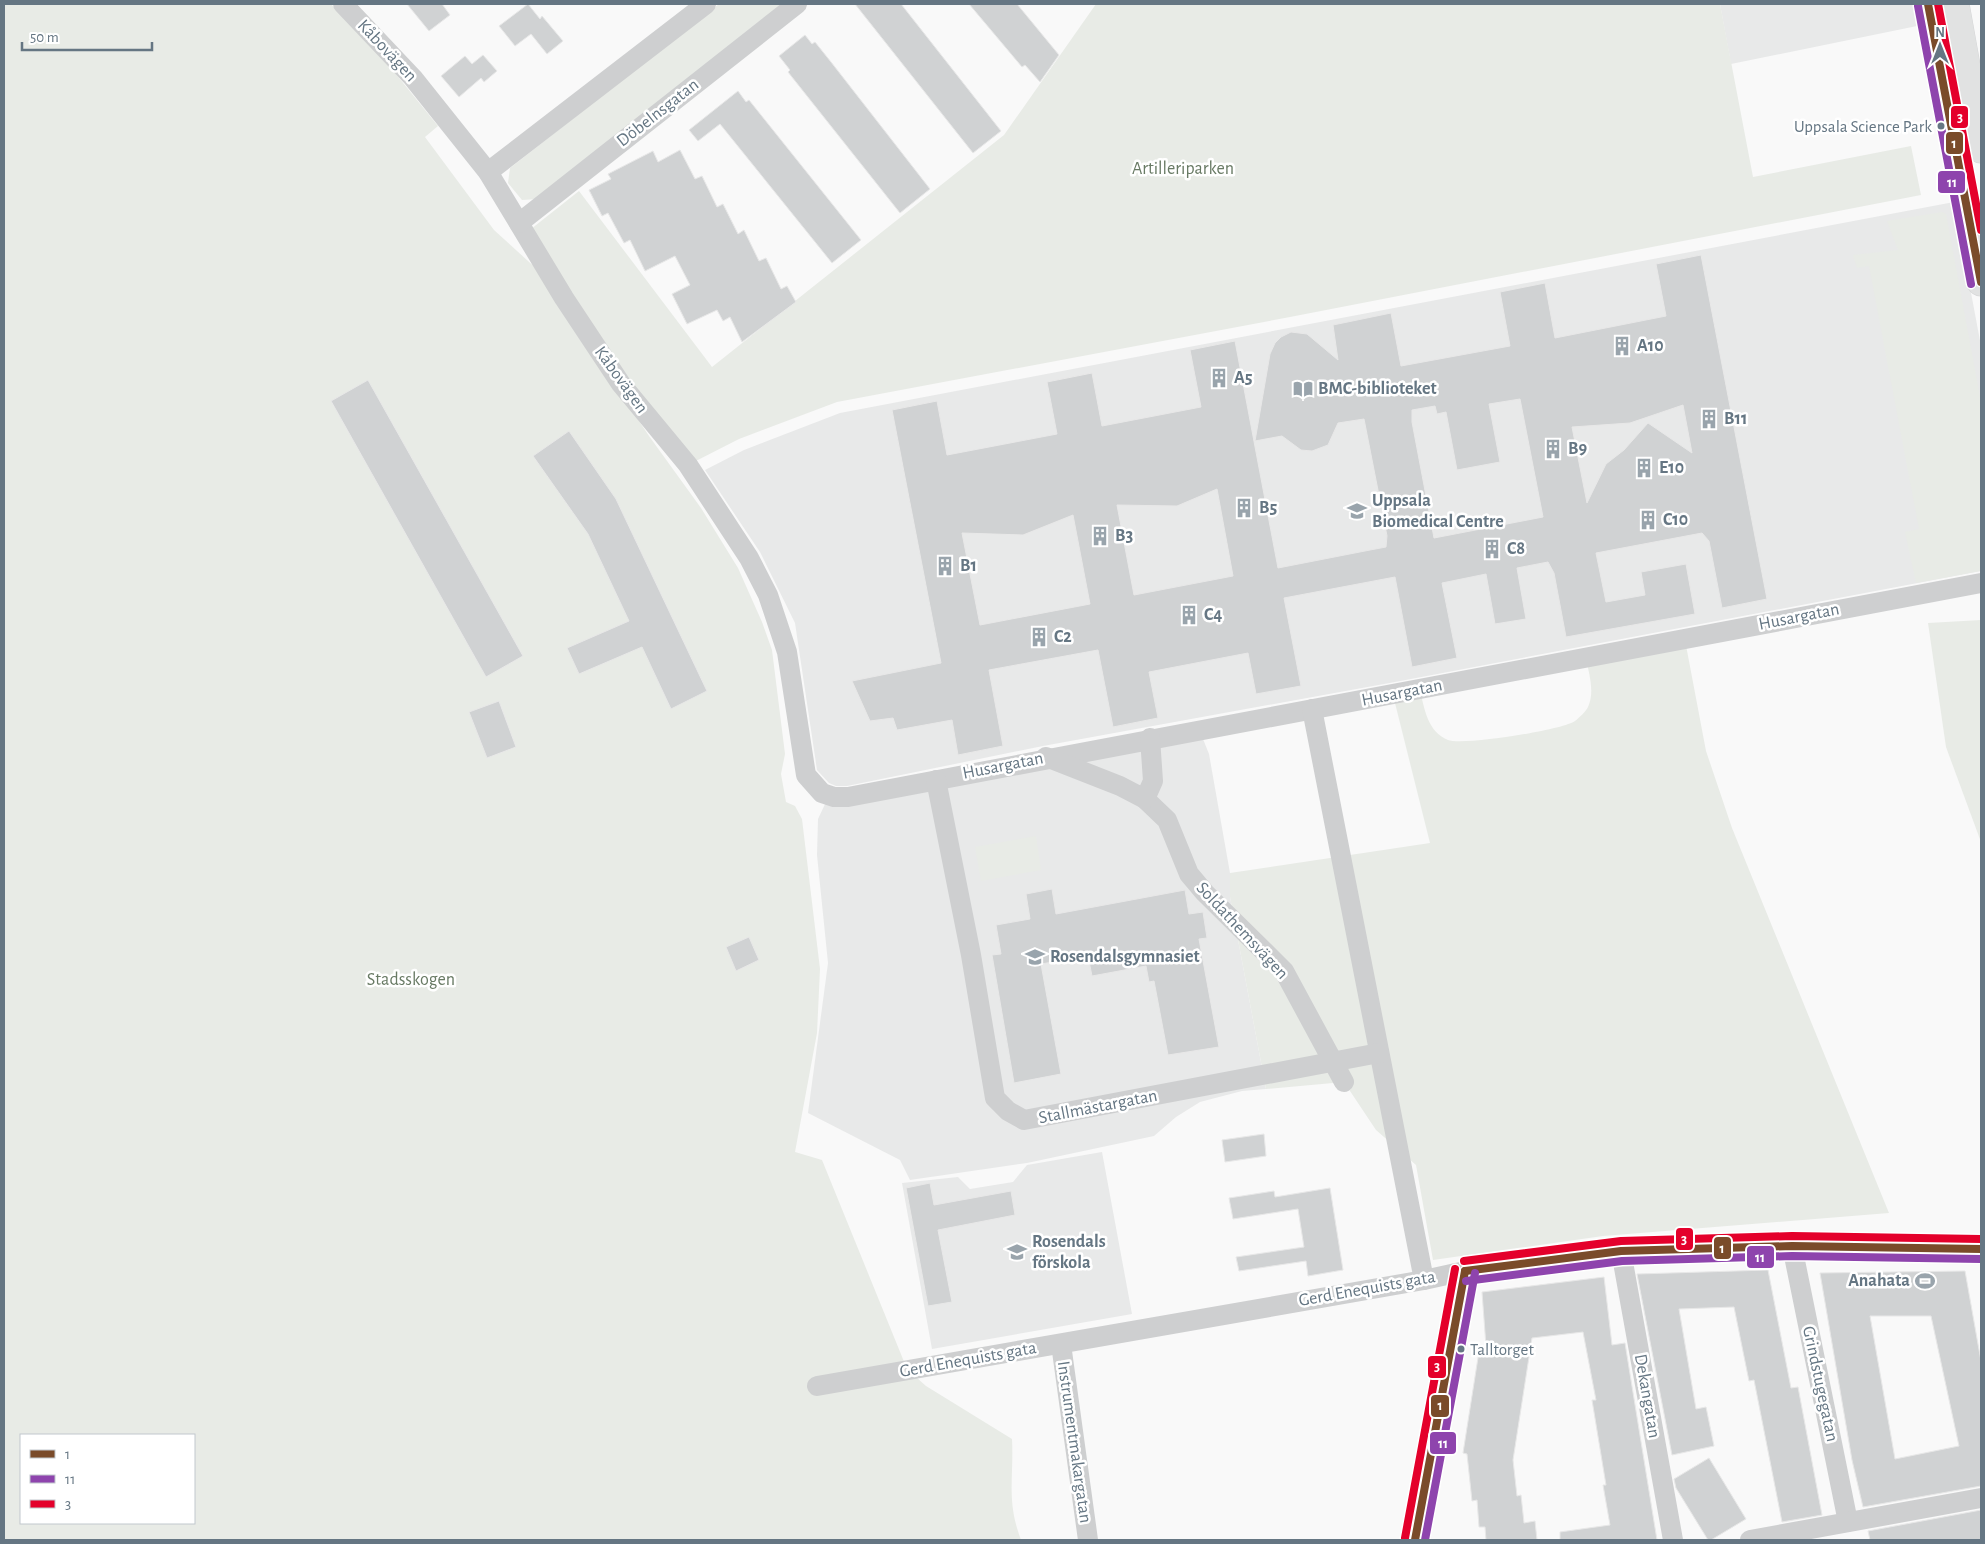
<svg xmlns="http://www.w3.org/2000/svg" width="1985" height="1544" font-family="'Alegreya Sans',sans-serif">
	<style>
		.built { fill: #e8e9e9 }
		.green { fill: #e8ebe6; fill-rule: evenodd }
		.building { fill: #d0d2d3; stroke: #e8e8e8; fill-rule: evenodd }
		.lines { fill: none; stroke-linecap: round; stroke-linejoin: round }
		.secondary-casing { stroke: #d5d6d7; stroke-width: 29 }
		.minor { stroke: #cecfd0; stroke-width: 20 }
		.secondary { stroke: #e1e2e2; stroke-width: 28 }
		.bus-1-casing { stroke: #fff; stroke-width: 11 }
		.bus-2-casing { stroke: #fff; stroke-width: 11 }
		.bus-3-casing { stroke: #fff; stroke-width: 11 }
		.bus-1 { stroke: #7a4b2a; stroke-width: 8 }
		.bus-2 { stroke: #8e44ad; stroke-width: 8 }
		.bus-3 { stroke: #e4002b; stroke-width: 8 }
		.bus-dot { fill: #657683; stroke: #fff; stroke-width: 2 }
		.labels { text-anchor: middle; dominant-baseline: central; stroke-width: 5; stroke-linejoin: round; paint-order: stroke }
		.bus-label { font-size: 17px; fill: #657683; stroke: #fff; text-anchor: end }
		.street-label { font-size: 18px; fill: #657683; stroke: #fff }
		.park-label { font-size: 18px; fill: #687a64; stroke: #fff }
		.poi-label { font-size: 18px; font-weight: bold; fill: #657683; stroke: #fff; text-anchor: start }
		.line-badge { stroke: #fff; stroke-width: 2 }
		.badge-label { font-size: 14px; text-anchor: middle; font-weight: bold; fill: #fff }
	</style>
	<rect width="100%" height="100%" fill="#f9f9f9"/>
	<!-- built -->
	<g class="built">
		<polygon points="1720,4 1913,4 1917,26 1731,64"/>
		<polygon points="1954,202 1981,346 1981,571 1395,682 1043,746 847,786 836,786 829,783 817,770 795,623 760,552 705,470 744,450 840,413"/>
		<polygon points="1201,734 1209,754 1230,873 1230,897 1266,1089 1242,1091 1200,1102 1176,1117 1154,1136 1027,1163 910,1180 900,1160 808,1113 828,963 817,855 818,819 826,802"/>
		<polygon points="1102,1152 1132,1314 932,1349 902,1183 958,1177 970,1189 1013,1182 1027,1165"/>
	</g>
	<!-- green -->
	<g class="green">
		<path d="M4 4H331L382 57 438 126 425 137 494 230 539 271 649 436 701 508 738 568 762 622 772 650 785 754 781 774 786 802 795 806 802 819 820 969 817 1033 795 1152 822 1160 907 1369 926 1386 1012 1439C1014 1479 1006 1500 1021 1540H4ZM21 1435H194V1523H21Z"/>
		<polygon points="719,4 784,4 537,199 522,200 508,183 510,168"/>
		<polygon points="1096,4 1720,4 1753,177 1911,146 1921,195 1290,317 837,402 739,439 688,465 526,233 579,191 712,367 1004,135"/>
		<polygon points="1942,212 1946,214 1981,402 1981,569 1980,571 1916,583 1905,532 1919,529 1869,266 1857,268 1853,255 1898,250 1887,221"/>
		<polygon points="1981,620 1981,842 1946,747 1928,623"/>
		<path d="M1685 640 1706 751 1732 828 1889 1213 1603 1236 1433 1260 1416 1165 1376 1130 1344 1082 1266 1089 1230 897V873L1430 843 1393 695 1420 689C1424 709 1428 732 1448 740 1462 746 1563 730 1575 721 1579 718 1586 711 1588 707 1595 692 1589 674 1586 658Z"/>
		<polygon points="1036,836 1041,870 981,881 975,847"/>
	</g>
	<!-- building -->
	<g class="building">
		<polygon points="407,4 442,4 450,15 429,31"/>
		<polygon points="528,4 540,19 542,16 563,41 547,54 531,34 515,46 499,26"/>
		<polygon points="855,4 901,4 1001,131 973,153"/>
		<polygon points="969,4 1017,4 1059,55 1040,82 1025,65 1022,67"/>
		<polygon points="805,35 812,44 815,42 831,62 930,189 900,213 788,72 790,70 779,56"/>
		<polygon points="483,55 497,71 484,82 481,78 459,97 441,76 465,56 472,64"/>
		<polygon points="738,91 746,102 749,100 861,240 832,263 720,124 698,141 689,130"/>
		<polygon points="680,150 695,179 702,176 717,207 723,204 738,234 744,230 759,261 766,258 781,289 787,286 796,302 742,342 730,317 723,321 717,310 687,324 672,294 690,285 675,256 645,271 630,240 624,243 608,213 602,216 589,190 611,179 608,174 653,151 658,162"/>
		<path d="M1701 255 1767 599 1722 608 1709 541 1702 533 1596 553 1606 602 1645 595 1641 572 1686 564 1695 614 1566 637 1554 573 1548 562 1517 568 1526 619 1495 624 1486 574 1442 583 1457 658 1412 667 1395 577 1284 598 1301 686 1256 694 1248 653 1149 672 1158 718 1113 727 1098 650 989 670 1003 746 958 755 952 720 897 730 893 718 870 721 852 681 941 663 892 410 937 401 947 455 1057 434 1047 382 1092 373 1102 426 1201 407 1190 350 1235 341 1278 568 1370 550 1386 547 1387 536 1364 419 1338 423 1328 445 1312 451 1301 450 1282 436 1255 441 1270 354 1275 343 1281 337 1291 332 1307 334 1338 360 1333 325 1391 313 1401 366 1510 346 1500 292 1545 283 1555 338 1666 316 1656 264ZM1520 399 1543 517 1434 538 1412 422V410L1435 406 1437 414 1446 412 1457 470 1500 462 1489 404ZM1683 405 1692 453 1648 423 1624 450 1606 464 1587 503 1572 427 1630 423ZM1217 489 1233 576 1134 595 1117 505 1177 506ZM1073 515 1090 604 980 625 962 533 1023 535Z"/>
		<polygon points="368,380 523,656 486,677 331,401"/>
		<polygon points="569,431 616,499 707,691 671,709 642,647 579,674 567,648 629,621 588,534 533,456"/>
		<polygon points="499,701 516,747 487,758 469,712"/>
		<polygon points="1052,889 1056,914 1185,890 1189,914 1203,912 1207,938 1199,939 1219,1047 1168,1055 1154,981 1149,982 1146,966 1092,976 1088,956 1041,964 1061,1074 1014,1083 992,955 1001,954 996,925 1030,919 1026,894"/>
		<polygon points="749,937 759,960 736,971 726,947"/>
		<polygon points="1264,1134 1266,1156 1225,1162 1222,1140"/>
		<polygon points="930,1183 934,1205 1011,1191 1015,1215 938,1230 952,1302 928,1306 906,1188"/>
		<polygon points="1330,1188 1343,1270 1308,1276 1306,1261 1239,1271 1236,1257 1304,1247 1298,1209 1233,1219 1229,1198 1274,1191 1275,1197"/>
		<polygon points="1768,1270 1791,1388 1798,1387 1822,1515 1782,1522 1754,1380 1749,1381 1734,1307 1679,1309 1696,1409 1706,1407 1714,1446 1672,1455 1637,1274"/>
		<path d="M1965 1271 1981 1361V1486L1863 1507 1852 1460 1820 1273ZM1870 1316H1931L1959 1446 1895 1459Z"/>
		<polygon points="1604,1277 1612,1345 1625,1343 1657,1540 1560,1540 1560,1532 1610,1525 1603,1485 1606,1485 1592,1400 1596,1400 1583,1332 1532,1338 1513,1460 1517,1496 1521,1495 1524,1523 1535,1521 1537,1540 1486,1540 1485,1527 1479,1527 1477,1500 1472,1501 1467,1454 1463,1453 1480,1345 1486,1346 1482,1292"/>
		<polygon points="1709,1458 1746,1519 1711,1540 1708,1540 1676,1488 1674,1479"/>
		<polygon points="1981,1510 1981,1540 1870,1540 1868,1531"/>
	</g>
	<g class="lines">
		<defs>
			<g id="secondary">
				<polyline points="1928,4 1981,282"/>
				<polyline points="1955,4 1981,149"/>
			</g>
		</defs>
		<!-- secondary casing -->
		<use href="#secondary" class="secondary-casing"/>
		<!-- minor -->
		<g class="minor">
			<path d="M343 4 413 78 488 172 564 298 621 384 688 465 749 558 768 595 787 652 806 775 822 793 834 797H848C1225 723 1603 654 1981 583"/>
			<polyline points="488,172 706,4"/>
			<polyline points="519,223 797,4"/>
			<polyline points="1312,709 1424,1280"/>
			<polyline points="1046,757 1120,786 1145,799 1167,820 1189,874 1205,893 1284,971 1344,1082"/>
			<polyline points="936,780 971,955 995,1098 1008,1111 1024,1120 1379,1053"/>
			<polyline points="1145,799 1153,781 1150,738"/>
			<polyline points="1792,1246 1848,1522"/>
			<polyline points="1621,1251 1673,1540"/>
			<polyline points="1061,1344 1088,1540"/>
			<polyline points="817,1386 1424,1280 1465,1271 1621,1251 1792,1246 1981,1249"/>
			<polyline points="1415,1540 1465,1271"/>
			<polyline points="1750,1540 1981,1498"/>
		</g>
		<!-- secondary -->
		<use href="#secondary" class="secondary"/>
		<defs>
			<g id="bus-1">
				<polyline points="1928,4 1981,282"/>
				<polyline points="1465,1271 1621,1251 1792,1246 1981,1249"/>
				<polyline points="1415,1540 1465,1271"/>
			</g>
			<g id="bus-2">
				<polyline points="1918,6 1971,284"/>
				<polyline points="1466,1281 1622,1261 1792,1256 1981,1259"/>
				<polyline points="1425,1540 1475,1273"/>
			</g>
			<g id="bus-3">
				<polyline points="1938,4 1981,230"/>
				<polyline points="1464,1261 1621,1241 1792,1236 1981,1239"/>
				<polyline points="1405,1538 1455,1269"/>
			</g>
		</defs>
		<!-- bus-1 casing -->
		<use href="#bus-1" class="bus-1-casing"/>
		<!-- bus-2 casing -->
		<use href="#bus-2" class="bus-2-casing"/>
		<!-- bus-3 casing -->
		<use href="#bus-3" class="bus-3-casing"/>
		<!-- bus-1 -->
		<use href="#bus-1" class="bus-1"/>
		<!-- bus-2 -->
		<use href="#bus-2" class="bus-2"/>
		<!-- bus-3 -->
		<use href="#bus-3" class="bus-3"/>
	</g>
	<!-- icons -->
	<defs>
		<symbol id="building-bare" viewBox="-9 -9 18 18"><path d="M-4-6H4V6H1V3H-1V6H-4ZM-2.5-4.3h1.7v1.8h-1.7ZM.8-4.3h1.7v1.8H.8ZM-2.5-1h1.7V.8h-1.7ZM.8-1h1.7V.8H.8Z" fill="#99a4ac" stroke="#fff" stroke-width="2.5" paint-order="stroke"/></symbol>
		<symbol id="library-bare" viewBox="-9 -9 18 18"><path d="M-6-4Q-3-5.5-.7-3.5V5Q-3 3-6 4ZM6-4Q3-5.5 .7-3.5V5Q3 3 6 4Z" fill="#99a4ac" stroke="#fff" stroke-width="2.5" paint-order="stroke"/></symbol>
		<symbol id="university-bare" viewBox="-9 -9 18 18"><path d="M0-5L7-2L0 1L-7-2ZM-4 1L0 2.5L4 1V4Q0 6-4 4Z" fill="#99a4ac" stroke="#fff" stroke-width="2.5" paint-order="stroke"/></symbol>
		<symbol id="school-bare" viewBox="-9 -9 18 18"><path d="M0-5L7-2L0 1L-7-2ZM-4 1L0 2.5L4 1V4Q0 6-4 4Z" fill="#99a4ac" stroke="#fff" stroke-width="2.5" paint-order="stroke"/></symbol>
		<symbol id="stadium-bare" viewBox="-9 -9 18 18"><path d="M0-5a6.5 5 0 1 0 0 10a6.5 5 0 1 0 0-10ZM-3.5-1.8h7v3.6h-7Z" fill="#99a4ac" stroke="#fff" stroke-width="2.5" paint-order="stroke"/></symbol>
	</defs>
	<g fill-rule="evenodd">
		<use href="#building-bare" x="1608" y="332" width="28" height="28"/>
		<use href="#building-bare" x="1205" y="364" width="28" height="28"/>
		<use href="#library-bare" x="1289" y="375" width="28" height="28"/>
		<use href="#building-bare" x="1695" y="405" width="28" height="28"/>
		<use href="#building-bare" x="1539" y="435" width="28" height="28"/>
		<use href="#building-bare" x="1630" y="454" width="28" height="28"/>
		<use href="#building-bare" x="1230" y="494" width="28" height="28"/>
		<use href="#university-bare" x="1343" y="497" width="28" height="28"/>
		<use href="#building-bare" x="1634" y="506" width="28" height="28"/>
		<use href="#building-bare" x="1086" y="522" width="28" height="28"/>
		<use href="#building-bare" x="1478" y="535" width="28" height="28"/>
		<use href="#building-bare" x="931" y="552" width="28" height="28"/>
		<use href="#building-bare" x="1175" y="601" width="28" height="28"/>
		<use href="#building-bare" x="1025" y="623" width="28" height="28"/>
		<use href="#school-bare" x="1021" y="943" width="28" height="28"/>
		<use href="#school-bare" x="1003" y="1238" width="28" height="28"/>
		<use href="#stadium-bare" x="1911" y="1267" width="28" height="28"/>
	</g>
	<!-- markers -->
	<g class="bus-dot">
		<circle cx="1941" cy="126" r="4.5"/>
		<circle cx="1461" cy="1349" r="4.5"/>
	</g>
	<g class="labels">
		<!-- bus labels -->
		<g class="bus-label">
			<text x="1932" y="126">Uppsala Science Park</text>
			<text x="1470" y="1349" text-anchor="start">Talltorget</text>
		</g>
		<!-- street labels -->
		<g class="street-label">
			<text transform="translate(387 51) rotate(47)">Kåbovägen</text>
			<text transform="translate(658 113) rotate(-38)">Döbelnsgatan</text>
			<text transform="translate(621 380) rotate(54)">Kåbovägen</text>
			<text transform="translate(1799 617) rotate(-11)">Husargatan</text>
			<text transform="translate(1402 693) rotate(-11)">Husargatan</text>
			<text transform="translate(1003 766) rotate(-11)">Husargatan</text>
			<text transform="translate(1242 931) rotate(47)">Soldathemsvägen</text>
			<text transform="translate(1098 1107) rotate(-11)">Stallmästargatan</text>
			<text transform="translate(1367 1289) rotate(-10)">Gerd Enequists gata</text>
			<text transform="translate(968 1360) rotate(-10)">Gerd Enequists gata</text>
			<text transform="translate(1820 1384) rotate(78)">Grindstugegatan</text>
			<text transform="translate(1647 1396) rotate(80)">Dekangatan</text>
			<text transform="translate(1074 1442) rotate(82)">Instrumentmakargatan</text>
		</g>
		<!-- park labels -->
		<g class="park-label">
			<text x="1183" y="169">Artilleriparken</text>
			<text x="411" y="980">Stadsskogen</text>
		</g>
		<!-- poi labels -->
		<g class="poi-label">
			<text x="1637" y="346">A10</text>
			<text x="1234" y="378">A5</text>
			<text x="1318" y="389">BMC-biblioteket</text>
			<text x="1724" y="419">B11</text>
			<text x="1568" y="449">B9</text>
			<text x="1659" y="468">E10</text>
			<text x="1372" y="501">Uppsala<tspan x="1372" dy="21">Biomedical Centre</tspan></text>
			<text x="1259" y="508">B5</text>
			<text x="1663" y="520">C10</text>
			<text x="1115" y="536">B3</text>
			<text x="1507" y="549">C8</text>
			<text x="960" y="566">B1</text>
			<text x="1204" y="615">C4</text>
			<text x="1054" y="637">C2</text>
			<text x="1050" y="957">Rosendalsgymnasiet</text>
			<text x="1032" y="1242">Rosendals<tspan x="1032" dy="21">förskola</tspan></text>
			<text x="1910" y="1281" text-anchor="end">Anahata</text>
		</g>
	</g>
	<g class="line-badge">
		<rect x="1950" y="105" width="19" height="24" rx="5" fill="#e4002b"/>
		<rect x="1945" y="131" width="19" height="24" rx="5" fill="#7a4b2a"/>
		<rect x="1937" y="170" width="29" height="24" rx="5" fill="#8e44ad"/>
		<rect x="1675" y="1227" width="19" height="24" rx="5" fill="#e4002b"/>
		<rect x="1713" y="1236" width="19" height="24" rx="5" fill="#7a4b2a"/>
		<rect x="1746" y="1245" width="29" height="24" rx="5" fill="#8e44ad"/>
		<rect x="1427" y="1355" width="20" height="24" rx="5" fill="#e4002b"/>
		<rect x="1430" y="1394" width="20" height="24" rx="5" fill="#7a4b2a"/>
		<rect x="1429" y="1431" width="28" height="24" rx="5" fill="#8e44ad"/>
	</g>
	<g class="badge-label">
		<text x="1960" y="122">3</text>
		<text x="1954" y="148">1</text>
		<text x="1952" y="187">11</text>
		<text x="1684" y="1244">3</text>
		<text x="1722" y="1253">1</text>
		<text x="1760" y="1262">11</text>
		<text x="1437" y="1371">3</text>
		<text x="1440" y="1410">1</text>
		<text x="1443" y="1448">11</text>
	</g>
	<!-- border -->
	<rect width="1985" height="1544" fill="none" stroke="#657683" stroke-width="10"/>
	<!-- legend -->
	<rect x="20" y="1434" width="175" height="90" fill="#ffffff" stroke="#c1c8cd"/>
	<rect x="30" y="1450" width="25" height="8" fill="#7a4b2a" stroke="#c1c8cd"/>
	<text x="65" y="1459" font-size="15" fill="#657683">1</text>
	<rect x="30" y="1475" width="25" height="8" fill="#8e44ad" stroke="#c1c8cd"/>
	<text x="65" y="1484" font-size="15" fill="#657683">11</text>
	<rect x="30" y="1500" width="25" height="8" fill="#e4002b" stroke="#c1c8cd"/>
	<text x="65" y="1509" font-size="15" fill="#657683">3</text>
	<!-- north arrow -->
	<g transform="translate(1940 45)" stroke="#ffffff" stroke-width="4" paint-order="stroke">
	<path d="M0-4L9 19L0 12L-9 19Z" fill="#657683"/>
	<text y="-8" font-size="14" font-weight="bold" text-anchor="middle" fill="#657683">N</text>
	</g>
	<!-- scale -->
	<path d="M22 42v8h130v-8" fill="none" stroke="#657683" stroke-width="2.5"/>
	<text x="30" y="42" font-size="15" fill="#657683" stroke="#ffffff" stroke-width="4" paint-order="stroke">50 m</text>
</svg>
